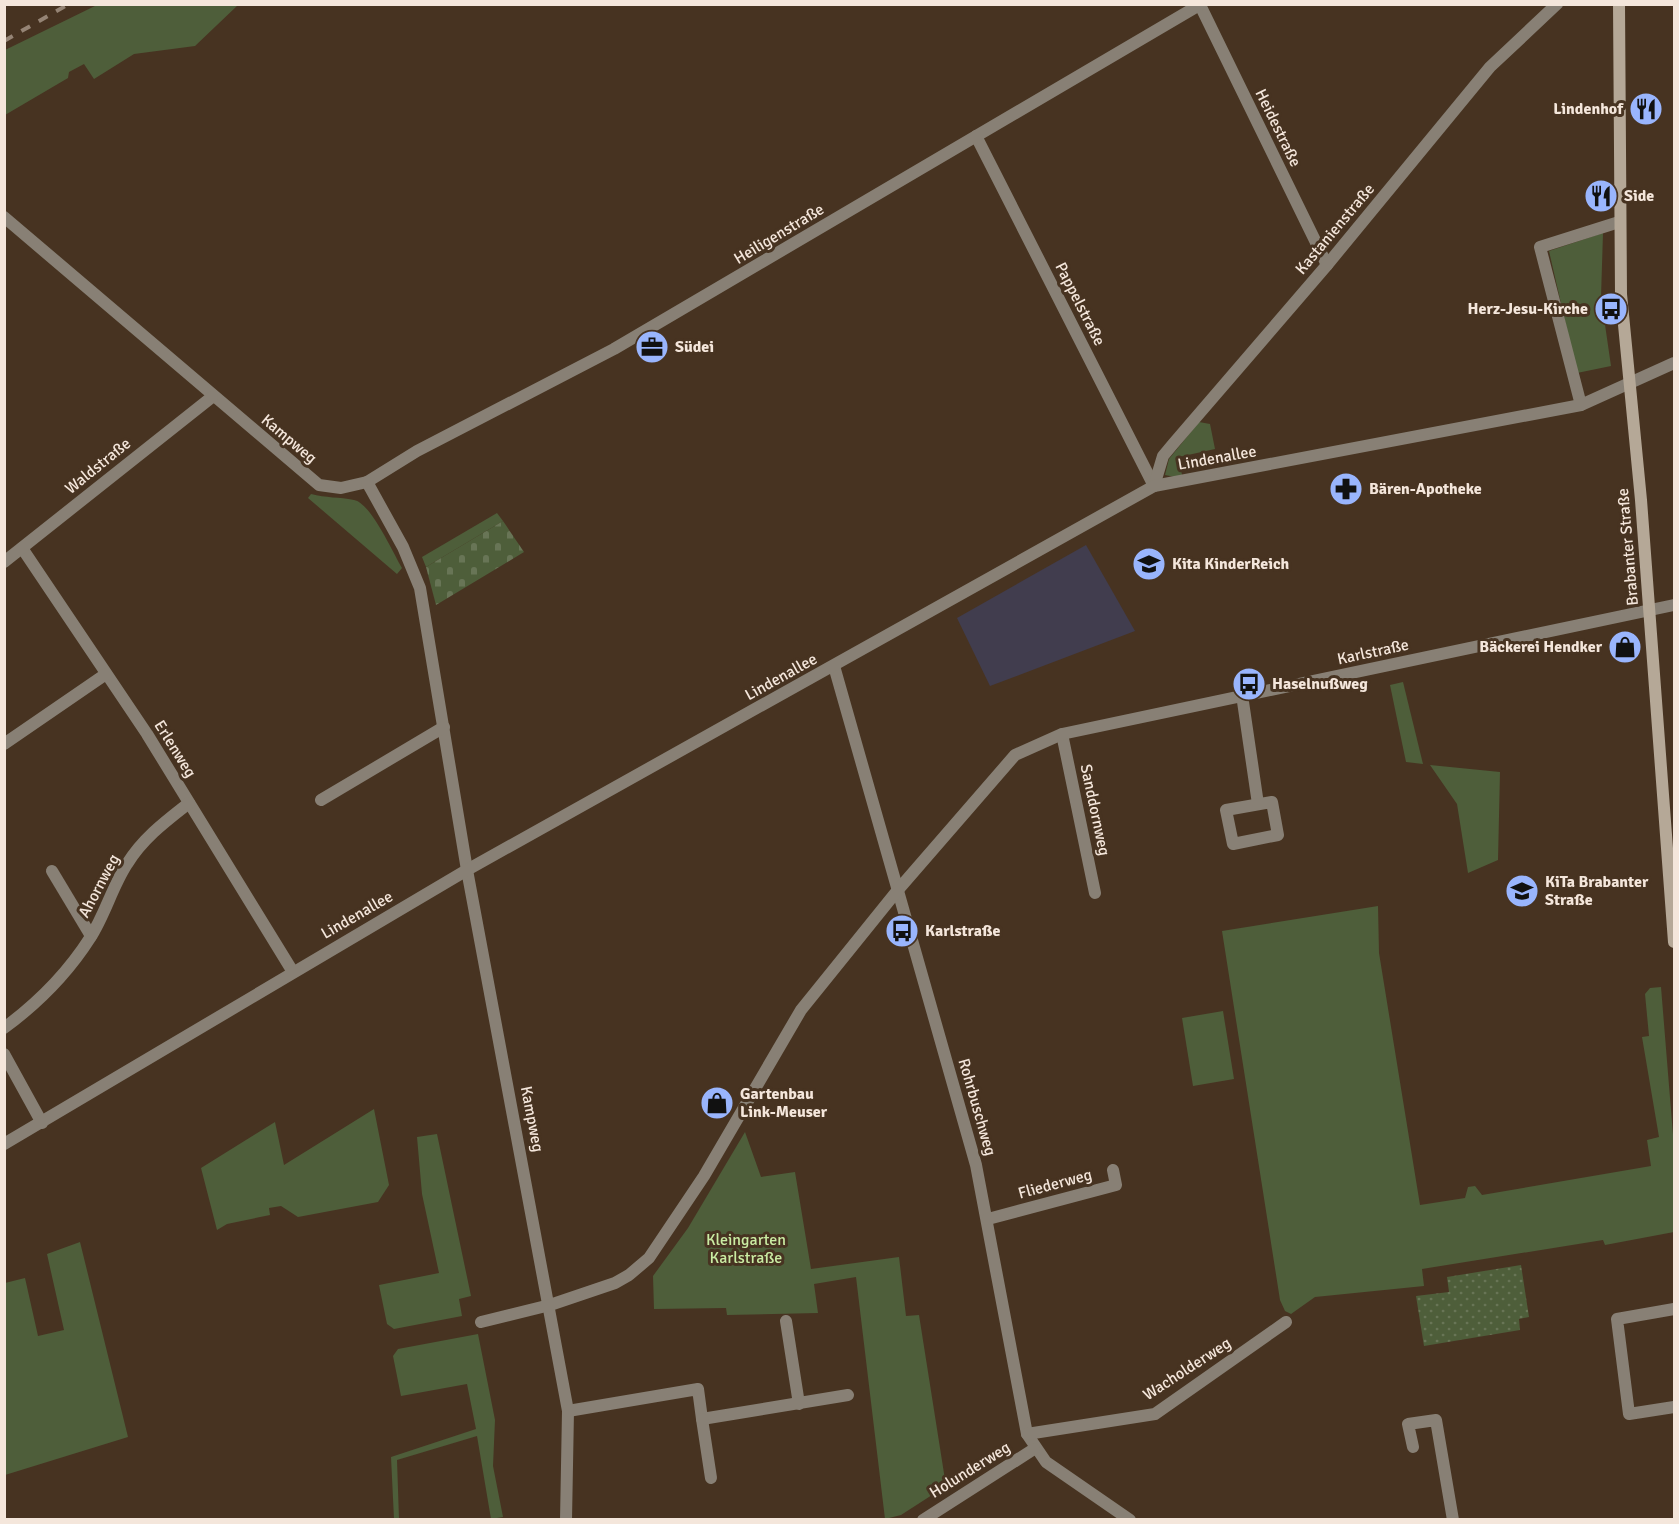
<svg xmlns="http://www.w3.org/2000/svg" width="1679" height="1524" font-family="Signika,sans-serif">
	<style>
		.commercial { fill: #413d4e }
		.green { fill: #4e5e3a }
		.cemetery { fill: url(#cemetery-stones) }
		.park { fill: url(#park-dots) }
		.lines { fill: none; stroke-linecap: round; stroke-linejoin: round }
		.minor { stroke: #888075; stroke-width: 12 }
		.secondary { stroke: #b5a897; stroke-width: 12 }
		.rail { stroke: #958475; stroke-width: 4; stroke-dasharray: 10 10; stroke-linecap: butt }
		.labels { text-anchor: middle; dominant-baseline: central; stroke-width: 6; stroke-linejoin: round; paint-order: stroke }
		.poi-label { font-size: 16px; font-weight: bold; fill: #f4e6db; stroke: #473321; text-anchor: start }
		.street-label { font-size: 16px; fill: #f4e6db; stroke: #473321 }
		.park-label { font-size: 16px; fill: #caeca3; stroke: #473321 }
	</style>
	<defs>
		<pattern id="cemetery-stones" width="16" height="16" patternUnits="userSpaceOnUse" patternTransform="scale(1.5)"><rect width="16" height="16" fill="#4e5e3a"/><path d="M2 7V4a2 2 0 0 1 4 0v3zM10 15v-3a2 2 0 0 1 4 0v3z" fill="#687556"/></pattern>
		<pattern id="park-dots" width="8" height="8" patternUnits="userSpaceOnUse" patternTransform="scale(1.5)"><rect width="8" height="8" fill="#4e5e3a"/><path d="M2 2h.1M6 6h.1" fill="none" stroke="#687556" stroke-width="1.8" stroke-linecap="round"/></pattern>
	</defs>
	<rect width="100%" height="100%" fill="#473321"/>
	<!-- commercial -->
	<polygon class="commercial" points="1086,545 1135,631 990,686 957,618"/>
	<!-- green -->
	<g class="green">
		<polygon points="97,5 238,5 195,46 134,54 94,79 84,64 69,72 68,78 5,115 5,50"/>
		<polygon points="1603,233 1601,297 1611,366 1577,373 1549,251"/>
		<polygon points="1199,422 1210,424 1215,449 1179,457 1182,475 1175,477 1165,475 1169,459"/>
		<path d="M311 494C326 498 339 497 354 500 371 503 393 553 402 568L397 574 308 498Z"/>
		<polygon points="497,513 503,521 426,567 422,557"/>
		<polygon points="1403,682 1423,764 1406,762 1390,685"/>
		<polygon points="1430,765 1500,772 1498,860 1468,873 1457,804"/>
		<polygon points="1378,906 1379,953 1420,1205 1465,1198 1468,1187 1475,1186 1482,1195 1651,1166 1647,1140 1659,1137 1642,1037 1649,1036 1645,994 1650,988 1661,987 1674,1147 1674,1232 1605,1245 1603,1240 1422,1269 1424,1286 1315,1297 1291,1314 1285,1311 1280,1300 1222,931"/>
		<polygon points="1223,1011 1234,1079 1193,1086 1182,1018"/>
		<polygon points="374,1109 389,1185 378,1202 298,1217 281,1206 269,1208 270,1215 227,1224 217,1230 201,1168 275,1122 284,1165"/>
		<polygon points="745,1132 761,1177 795,1172 811,1269 899,1257 906,1316 919,1315 946,1486 901,1515 885,1519 856,1277 814,1284 818,1313 727,1315 726,1308 654,1309 653,1276 688,1228"/>
		<polygon points="437,1134 471,1296 459,1299 462,1316 394,1329 387,1324 379,1285 439,1273 422,1194 417,1137"/>
		<polygon points="80,1242 128,1437 5,1475 5,1283 25,1278 38,1336 64,1330 47,1254"/>
		<polygon points="478,1334 495,1420 493,1466 503,1517 491,1519 477,1436 397,1460 399,1519 394,1519 391,1457 476,1429 467,1384 401,1396 393,1356 398,1349"/>
	</g>
	<!-- cemetery -->
	<polygon class="cemetery" points="503,521 524,552 436,605 426,567"/>
	<!-- park -->
	<polygon class="park" points="1521,1265 1529,1317 1519,1319 1520,1330 1424,1346 1416,1296 1449,1292 1447,1277"/>
	<g class="lines">
		<!-- minor -->
		<g class="minor">
			<polyline points="1200,5 1327,265"/>
			<polyline points="976,136 1154,486"/>
			<polyline points="4,217 319,485 341,488 367,482 417,451 614,349 1201,4"/>
			<polyline points="1581,405 1540,247 1619,222"/>
			<polyline points="367,482 403,547 420,588 467,870 568,1411 566,1520"/>
			<polyline points="1154,486 1163,456 1173,444 1327,265 1490,67 1557,4"/>
			<polyline points="22,548 147,734 293,972"/>
			<polyline points="4,562 212,397"/>
			<polyline points="834,666 976,1165 1027,1434 1046,1462 1130,1520"/>
			<polyline points="1242,695 1258,804"/>
			<polyline points="1062,734 1095,893"/>
			<polyline points="4,744 106,674"/>
			<polyline points="321,800 444,727"/>
			<polygon points="1272,802 1278,835 1233,844 1226,810"/>
			<polyline points="52,871 91,936"/>
			<path d="M4 1028C38 1003 67 974 90 938 105 915 112 887 127 864 143 838 166 821 189 803"/>
			<polyline points="4,1054 42,1123"/>
			<polyline points="4,1144 467,870 1154,486 1581,405 1674,363"/>
			<polyline points="988,1219 1116,1185 1113,1170"/>
			<polyline points="1674,1309 1617,1319 1629,1414 1674,1407"/>
			<polyline points="786,1321 799,1404"/>
			<polyline points="481,1322 550,1305 615,1283 629,1275 649,1258 704,1176 801,1010 897,891 1015,755 1062,734 1674,605"/>
			<polyline points="568,1411 698,1389 702,1419 848,1395"/>
			<polyline points="702,1419 711,1478"/>
			<polyline points="1027,1434 1155,1414 1286,1322"/>
			<polyline points="1413,1447 1408,1424 1436,1420 1453,1520"/>
			<polyline points="923,1520 1034,1449"/>
		</g>
		<!-- secondary -->
		<polyline class="secondary" points="1619,4 1621,294 1641,500 1674,942"/>
		<!-- rail -->
		<polyline class="rail" points="4,41 69,4"/>
	</g>
	<!-- icons -->
	<defs>
		<symbol id="restaurant-disc" viewBox="-11 -11 22 22"><circle r="9.5" fill="#99b5fd" stroke="#473321"/><path d="M-5-6h1v4h1v-4h1v4h1v-4h1v5L-1.5 .5V6h-2V.5L-5-1ZM5-6V6H3V1.5H1.5Q1.5-4 5-6Z" fill="#111"/></symbol>
		<symbol id="bus-disc" viewBox="-11 -11 22 22"><circle r="9.5" fill="#99b5fd" stroke="#473321"/><path d="M-5-6H5V4H4V6H2V4H-2V6H-4V4H-5ZM-3.5-4V0h7V-4ZM-3.5 1.2v1.5H-2V1.2ZM2 1.2v1.5H3.5V1.2Z" fill="#111"/></symbol>
		<symbol id="office-disc" viewBox="-11 -11 22 22"><circle r="9.5" fill="#99b5fd" stroke="#473321"/><path d="M-6-3h4V-5.5h4V-3h4V5H-6ZM-1-4.5V-3h2v-1.5ZM-6 0V1H6V0Z" fill="#111"/></symbol>
		<symbol id="pharmacy-disc" viewBox="-11 -11 22 22"><circle r="9.5" fill="#99b5fd" stroke="#473321"/><path d="M-2-6h4v4h4v4h-4v4h-4v-4h-4v-4h4Z" fill="#111"/></symbol>
		<symbol id="school-disc" viewBox="-11 -11 22 22"><circle r="9.5" fill="#99b5fd" stroke="#473321"/><path d="M0-5L7-2L0 1L-7-2ZM-4 1L0 2.5L4 1V4Q0 6-4 4Z" fill="#111"/></symbol>
		<symbol id="shop-disc" viewBox="-11 -11 22 22"><circle r="9.5" fill="#99b5fd" stroke="#473321"/><path d="M-5-2.5h2.3a2.7 3.5 0 0 1 5.4 0H5L5.5 6h-11ZM-1.5-2.5h3a1.5 2.3 0 0 0-3 0Z" fill="#111"/></symbol>
	</defs>
	<g fill-rule="evenodd">
		<use href="#restaurant-disc" x="1627" y="90" width="38" height="38"/>
		<use href="#restaurant-disc" x="1582" y="177" width="38" height="38"/>
		<use href="#bus-disc" x="1592" y="290" width="38" height="38"/>
		<use href="#office-disc" x="633" y="328" width="38" height="38"/>
		<use href="#pharmacy-disc" x="1327" y="470" width="38" height="38"/>
		<use href="#school-disc" x="1130" y="545" width="38" height="38"/>
		<use href="#shop-disc" x="1606" y="628" width="38" height="38"/>
		<use href="#bus-disc" x="1230" y="665" width="38" height="38"/>
		<use href="#school-disc" x="1503" y="872" width="38" height="38"/>
		<use href="#bus-disc" x="883" y="912" width="38" height="38"/>
		<use href="#shop-disc" x="698" y="1084" width="38" height="38"/>
	</g>
	<g class="labels">
		<!-- poi labels -->
		<g class="poi-label">
			<text x="1623" y="109" text-anchor="end">Lindenhof</text>
			<text x="1624" y="196">Side</text>
			<text x="1588" y="309" text-anchor="end">Herz-Jesu-Kirche</text>
			<text x="675" y="347">Südei</text>
			<text x="1369" y="489">Bären-Apotheke</text>
			<text x="1172" y="564">Kita KinderReich</text>
			<text x="1602" y="647" text-anchor="end">Bäckerei Hendker</text>
			<text x="1272" y="684">Haselnußweg</text>
			<text x="1545" y="882">KiTa Brabanter<tspan x="1545" dy="18">Straße</tspan></text>
			<text x="925" y="931">Karlstraße</text>
			<text x="740" y="1094">Gartenbau<tspan x="740" dy="18">Link-Meuser</tspan></text>
		</g>
		<!-- street labels -->
		<g class="street-label">
			<text transform="translate(1278 128) rotate(64)">Heidestraße</text>
			<text transform="translate(1335 229) rotate(-50)">Kastanienstraße</text>
			<text transform="translate(779 234) rotate(-31)">Heiligenstraße</text>
			<text transform="translate(1080 304) rotate(63)">Pappelstraße</text>
			<text transform="translate(289 439) rotate(40)">Kampweg</text>
			<text transform="translate(1217 458) rotate(-10)">Lindenallee</text>
			<text transform="translate(98 466) rotate(-39)">Waldstraße</text>
			<text transform="translate(1628 547) rotate(-95)">Brabanter Straße</text>
			<text transform="translate(1373 652) rotate(-12)">Karlstraße</text>
			<text transform="translate(781 677) rotate(-29)">Lindenallee</text>
			<text transform="translate(175 749) rotate(58)">Erlenweg</text>
			<text transform="translate(1095 810) rotate(78)">Sanddornweg</text>
			<text transform="translate(99 886) rotate(-62)">Ahornweg</text>
			<text transform="translate(357 915) rotate(-30)">Lindenallee</text>
			<text transform="translate(977 1107) rotate(74)">Rohrbuschweg</text>
			<text transform="translate(532 1119) rotate(79)">Kampweg</text>
			<text transform="translate(1055 1184) rotate(-15)">Fliederweg</text>
			<text transform="translate(1187 1369) rotate(-33)">Wacholderweg</text>
			<text transform="translate(970 1470) rotate(-32)">Holunderweg</text>
		</g>
		<!-- park labels -->
		<g class="park-label">
			<text x="746" y="1240">Kleingarten<tspan x="746" dy="18">Karlstraße</tspan></text>
		</g>
	</g>
	<!-- border -->
	<rect width="1679" height="1524" fill="none" stroke="#f4e6db" stroke-width="12"/>
</svg>
